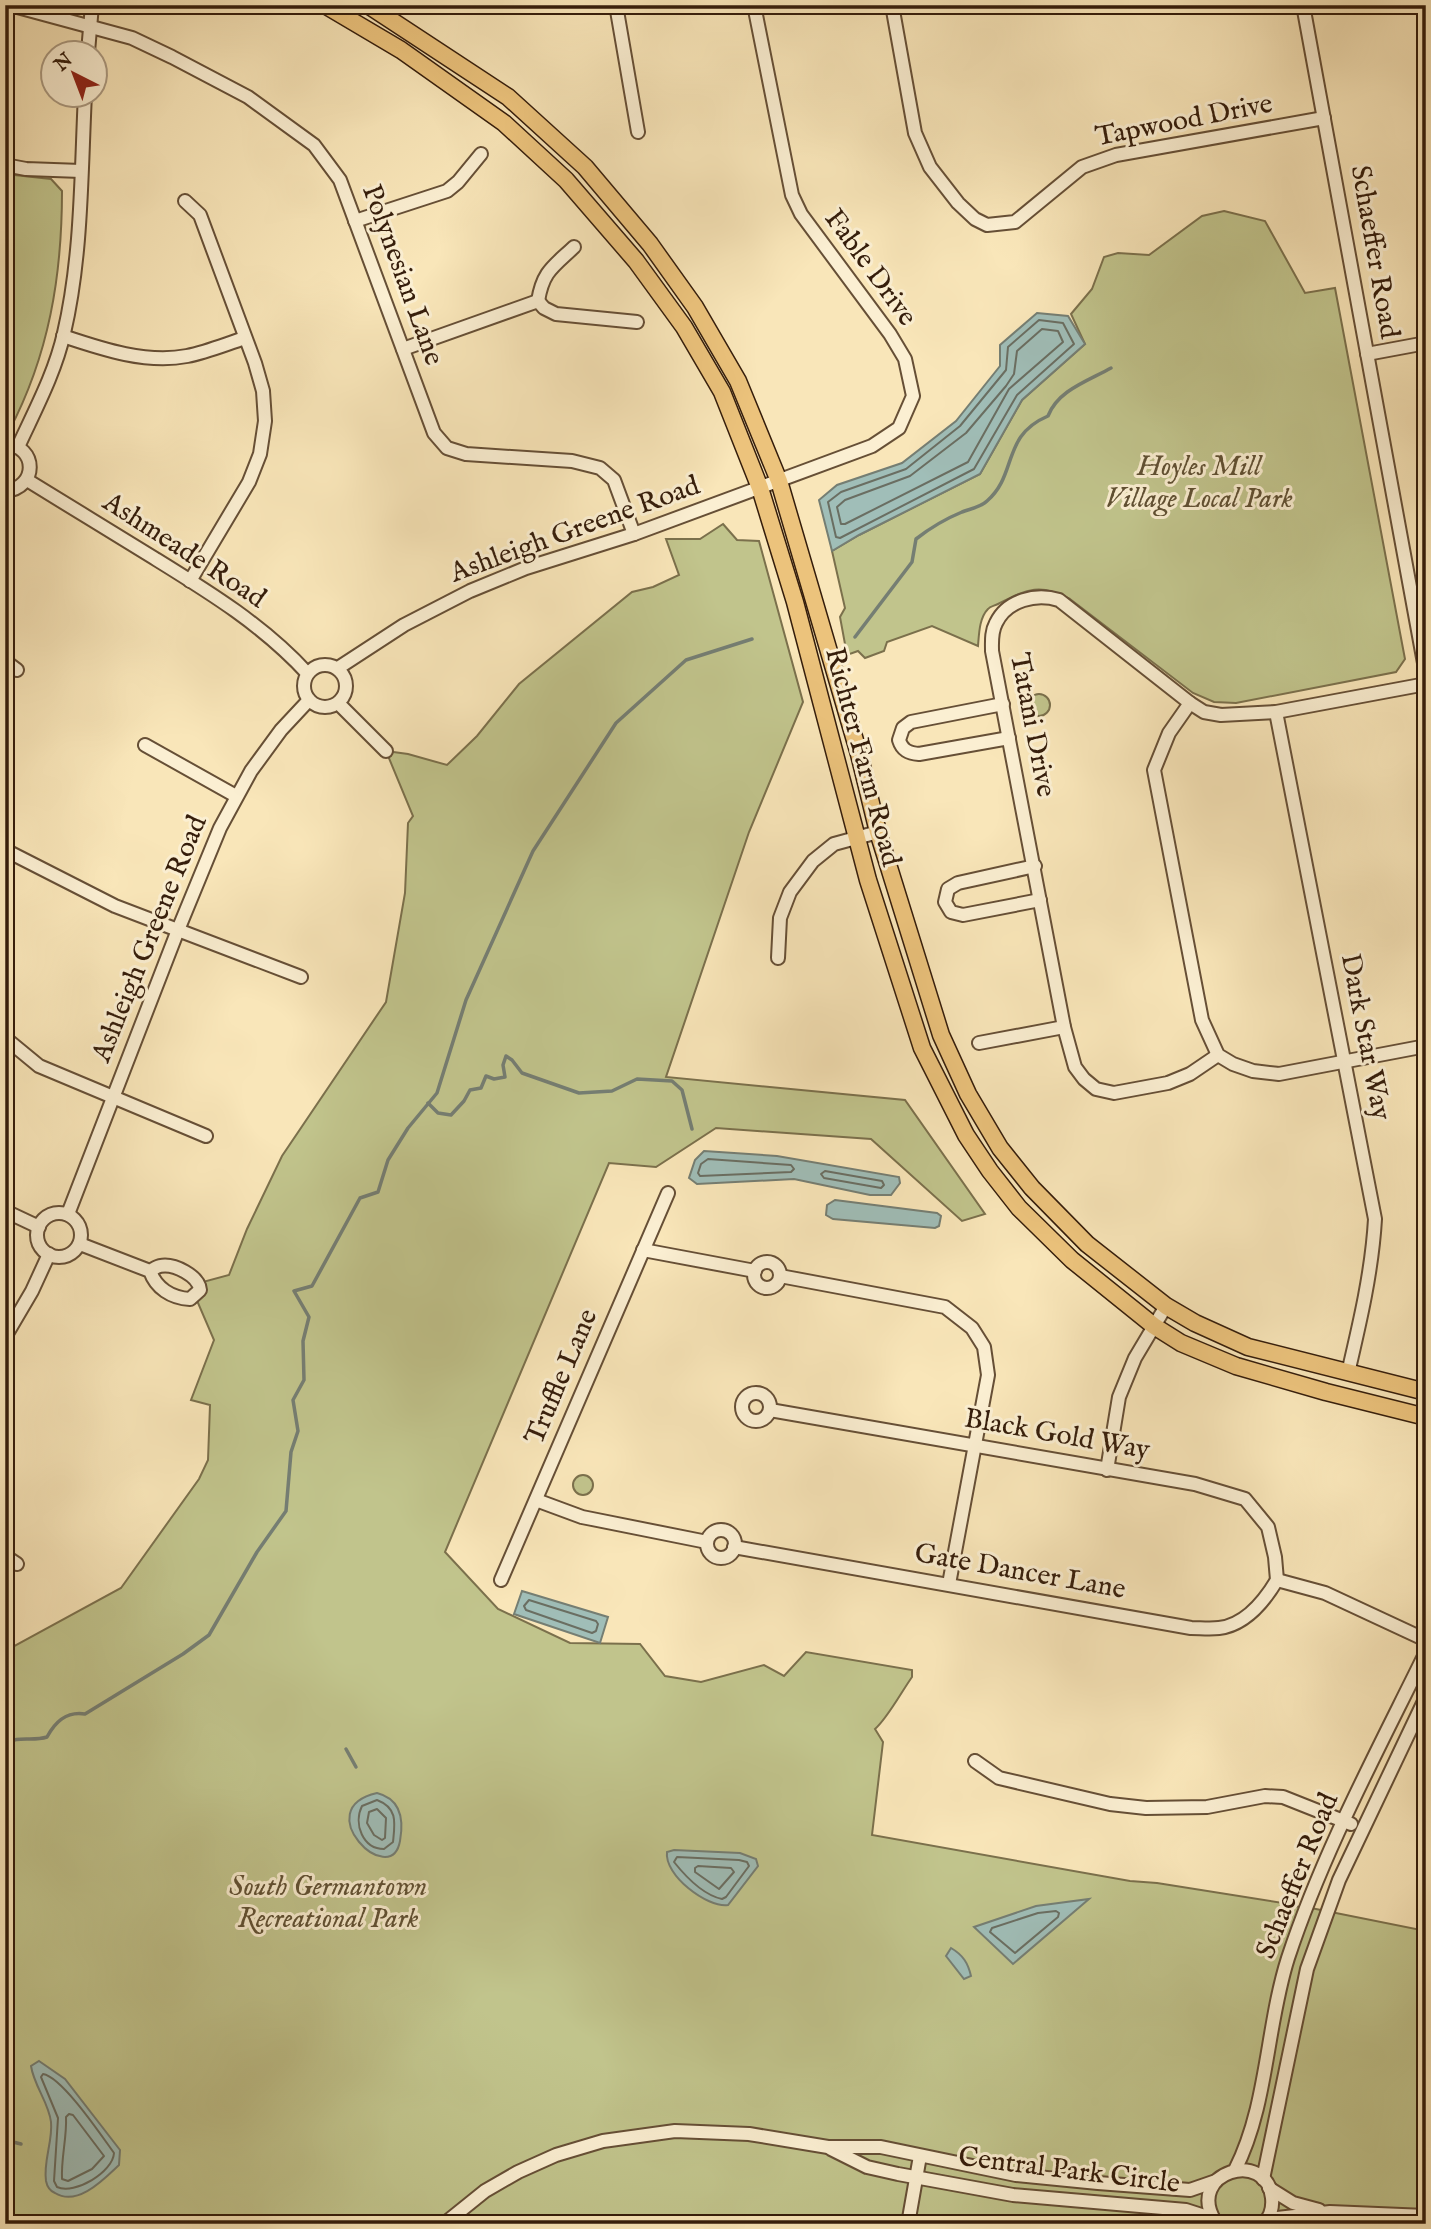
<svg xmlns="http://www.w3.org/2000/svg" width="1431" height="2229" font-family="'IM FELL English',serif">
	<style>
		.green { fill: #c1c48c; stroke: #7b704c; stroke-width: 2 }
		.water { fill: #a0beb8; stroke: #757e73; stroke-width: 2 }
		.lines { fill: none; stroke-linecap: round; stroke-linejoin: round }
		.shore { stroke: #6a6e62; stroke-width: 2 }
		.stream { stroke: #757e73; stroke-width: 3.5 }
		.minor-casing { stroke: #664f36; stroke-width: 16 }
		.major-casing { stroke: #351d0b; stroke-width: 19 }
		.minor { stroke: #fbefd2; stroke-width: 12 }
		.major { stroke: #ecc37c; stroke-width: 16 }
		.labels { text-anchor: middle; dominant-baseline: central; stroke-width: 6; stroke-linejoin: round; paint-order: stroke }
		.street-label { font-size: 28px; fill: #351d0b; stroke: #fbefd2 }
		.park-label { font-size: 28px; font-style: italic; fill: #5f4f32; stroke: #fbefd2 }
	</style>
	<rect width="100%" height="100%" fill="#f9e6b9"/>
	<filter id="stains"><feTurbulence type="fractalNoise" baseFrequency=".00286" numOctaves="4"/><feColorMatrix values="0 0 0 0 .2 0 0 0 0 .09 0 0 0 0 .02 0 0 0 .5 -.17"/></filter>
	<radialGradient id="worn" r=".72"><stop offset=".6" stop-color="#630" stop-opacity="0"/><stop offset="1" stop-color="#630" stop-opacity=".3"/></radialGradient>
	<!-- green -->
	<g class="green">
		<path d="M5 174 51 179 62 191C62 276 49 355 9 431L5 433Z"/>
		<path d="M1224 211 1265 221 1305 293 1335 288 1405 659 1396 672 1236 703 1214 702 1193 693 1070 599C1039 582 1026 590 998 604 994 606 990 606 988 609 979 618 979 635 978 646L932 626 887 642 884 651 865 658 858 651 847 655 840 617 845 608 832 551 859 535 980 474 1022 400 1085 344 1071 314 1092 289 1104 257 1118 253 1149 255 1202 216Z"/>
		<path d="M723 524 737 540 759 541 803 702 749 832 666 1077 905 1100 985 1214 962 1221 871 1139 716 1128 656 1167 609 1163 445 1552 498 1609 570 1643 640 1644 665 1676 701 1682 764 1665 784 1676 806 1652 912 1670V1677C902 1691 887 1719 875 1729L883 1742 872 1835 1130 1881 1157 1883 1283 1903V1906L1306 1907 1426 1931V2224H5V1651L121 1588 199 1479 208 1460 210 1405 191 1400 214 1340 195 1296 199 1283 229 1275 247 1229 282 1156 386 1002 405 893 408 823 413 816 386 751 408 754 447 765 477 736 519 684 632 592 653 587 679 575 666 539H700Z"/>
		<circle cx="1039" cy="705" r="11"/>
		<circle cx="583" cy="1485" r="10"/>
	</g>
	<!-- water -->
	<g class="water">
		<polygon points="1037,313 1068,316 1085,344 1022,400 980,474 859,535 832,551 819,500 837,485 902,463 956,421 1000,366 1000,345"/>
		<polygon points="704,1151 777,1156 899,1177 900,1183 891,1195 870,1195 794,1179 697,1184 689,1178 695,1160"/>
		<polygon points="835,1200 937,1213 941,1216 939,1226 935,1228 833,1219 826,1215 827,1205"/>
		<polygon points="522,1591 608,1617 600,1643 514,1614"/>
		<path d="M377 1793C401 1799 404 1819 400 1841 391 1891 307 1809 377 1793Z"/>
		<path d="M674 1850 740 1853 756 1859 758 1866 728 1905C707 1908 664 1875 667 1852Z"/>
		<polygon points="1089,1899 1013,1964 974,1927 1036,1906"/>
		<path d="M951 1948C963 1955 968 1963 971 1976L964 1979 946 1956Z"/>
		<path d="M39 2061 65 2079 120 2150 119 2165C104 2179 78 2207 55 2193 50 2191 47 2186 46 2181 43 2161 53 2141 51 2122 49 2103 34 2086 31 2066Z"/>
	</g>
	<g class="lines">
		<!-- shore -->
		<g class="shore">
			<polygon points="1039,320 1063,323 1074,344 1017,395 974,469 840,538 836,537 828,502 841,492 906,469 960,426 1006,370 1008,347"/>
			<polygon points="1042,329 1058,331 1063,342 1009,389 968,462 845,524 841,524 837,507 845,500 910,476 966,433 1006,386 1014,374 1017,351"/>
			<polygon points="708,1159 791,1165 794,1169 791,1172 700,1176 698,1173 701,1164"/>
			<polygon points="825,1171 882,1181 884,1185 881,1188 824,1178 821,1174"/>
			<polygon points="529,1600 596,1621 598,1624 596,1631 592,1633 526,1610 524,1606"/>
			<path d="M377 1800C398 1808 395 1823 393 1842L384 1849C363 1849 353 1824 362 1806Z"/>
			<polygon points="377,1809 386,1818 385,1838 382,1840 374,1835 367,1823 369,1812"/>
			<path d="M677 1857 739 1860 747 1862 749 1866 726 1897 722 1899C703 1895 686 1877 674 1862Z"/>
			<polygon points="698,1866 731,1868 734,1872 719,1889 695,1872 695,1868"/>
			<polygon points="1056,1911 1059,1913 1058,1917 1015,1953 990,1932 992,1928 1038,1913"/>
			<path d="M43 2074C62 2077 101 2135 114 2153 113 2172 75 2195 57 2187L54 2181 58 2118 41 2077Z"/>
			<path d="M69 2114 73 2115 104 2156 92 2169 68 2181 62 2179C61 2157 67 2138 66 2117Z"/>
		</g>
		<!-- stream -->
		<g class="stream">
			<path d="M855 637 912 562 916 539C930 528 945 519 962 512 970 509 981 507 987 501 1018 474 1001 436 1048 416 1058 390 1088 381 1111 368"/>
			<polyline points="428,1103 438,1113 451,1115 464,1101 470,1090 481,1088 486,1076 494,1079 505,1077 503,1065 506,1056 512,1060 522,1073 579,1093 612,1091 637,1079 672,1081 682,1090 692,1129"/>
			<path d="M5 1744C18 1735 32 1742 47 1737 55 1722 66 1711 85 1714L183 1654 209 1635 257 1552 286 1511 291 1452 298 1431 293 1400 304 1380 303 1341 309 1317 294 1291 312 1286 360 1198 378 1192 388 1160 408 1128 437 1093 466 1000 533 851 616 723 686 660 752 639"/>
			<polyline points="346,1749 356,1767"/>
			<polyline points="5,2140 21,2144"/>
		</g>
		<defs>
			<g id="minor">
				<polyline points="10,5 132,38 172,57 248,97 314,145 340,180 434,433 447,448 466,454 572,461 600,468 614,480 634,534"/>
				<polyline points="616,5 638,132"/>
				<polyline points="892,5 915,133 930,167 958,203 975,219 987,225 1015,222 1082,167 1116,155 1324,118"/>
				<polyline points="1303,5 1426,674"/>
				<polyline points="88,52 92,5"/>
				<polyline points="5,165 26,169 81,171"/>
				<polyline points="185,201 200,215 255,363 263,391 265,421 260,454 249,482 190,581"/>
				<polyline points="355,221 447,191 458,182 481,154"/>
				<path d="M538 301C543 271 553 267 574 247"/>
				<path d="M63 336C102 349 146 364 187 356 207 352 226 344 245 338"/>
				<polyline points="403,349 538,301 544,308 556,314 637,322"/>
				<polyline points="1367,354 1426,343"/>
				<path d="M5 444C38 446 38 488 5 491"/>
				<path d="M18 447C35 410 55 373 64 333 82 256 81 174 85 94"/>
				<path d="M27 480C69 506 112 532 154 558 209 592 263 625 307 673"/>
				<polyline points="5,661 17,670"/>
				<circle cx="325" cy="686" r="21"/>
				<polyline points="338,668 404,625 470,591 526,568 634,534 872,446 899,428 913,396 905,359 890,334 801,214 792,195 754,5"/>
				<polyline points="338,703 386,751"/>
				<polyline points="1190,703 1169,733 1154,770 1202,1020 1218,1055 1233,1064 1253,1071 1279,1074 1426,1046"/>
				<path d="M1003 704 911 722 903 728 899 740C902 750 908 753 919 754L1009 738"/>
				<path d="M1276 712 1375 1219C1372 1271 1360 1322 1348 1373"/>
				<polyline points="145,745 236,796"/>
				<polyline points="5,850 115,906 301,977"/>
				<polyline points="1035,866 958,883 948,889 945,902 951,912 963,915 1040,900"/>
				<polyline points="778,958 780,918 790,892 813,861 834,844 878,832"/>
				<polyline points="5,1038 39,1066 206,1136"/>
				<polyline points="979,1043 1064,1027"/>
				<path d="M1218 1055 1190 1074 1168 1083 1114 1093 1096 1089 1084 1079 1075 1067 1064 1027 992 651C992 642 991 632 996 623 1007 600 1036 593 1059 600L1190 703 1204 712 1221 715 1276 712 1426 684"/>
				<polyline points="5,1211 39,1227"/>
				<circle cx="59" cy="1235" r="22"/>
				<polyline points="68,1214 178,930 220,828 251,771 281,730 309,700"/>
				<path d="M80 1244 150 1271C156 1288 171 1298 190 1299L200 1290C199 1276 174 1263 160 1266 156 1267 153 1269 150 1271"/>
				<polyline points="643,1250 755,1271"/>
				<circle cx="767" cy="1275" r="13"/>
				<polyline points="780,1276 945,1307 972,1328 984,1347 988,1375 949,1584"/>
				<polyline points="5,1337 32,1291 49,1254"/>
				<circle cx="756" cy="1407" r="14"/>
				<polyline points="770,1410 1195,1484 1245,1499 1268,1527 1275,1557 1277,1580"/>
				<polyline points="1107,1470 1119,1397 1135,1358 1166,1306"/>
				<polyline points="536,1500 582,1517 707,1542"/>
				<circle cx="721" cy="1544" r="14"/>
				<path d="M734 1547 1191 1628C1200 1628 1210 1629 1219 1628 1245 1625 1265 1600 1277 1580"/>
				<polyline points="5,1556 17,1564"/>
				<polyline points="501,1580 668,1193"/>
				<polyline points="1277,1580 1325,1593 1426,1640"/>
				<polyline points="975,1761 999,1778 1110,1804 1146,1808 1207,1807 1265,1796 1283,1797 1351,1824"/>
				<polyline points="831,2149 867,2167 898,2174 1013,2195 1186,2210 1214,2219"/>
				<path d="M1235 2170C1268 2105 1266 2027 1288 1958 1323 1852 1377 1752 1426 1652"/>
				<polyline points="1263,2179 1307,1969 1339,1880 1426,1697"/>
				<polyline points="1269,2188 1293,2203 1319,2210"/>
				<polyline points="1268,2219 1330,2212 1426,2216"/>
				<path d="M1215 2221C1185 2172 1267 2148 1272 2198 1273 2208 1270 2218 1263 2224"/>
				<polyline points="444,2224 485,2191 518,2172 556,2155 603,2141 675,2131 749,2134 828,2147 881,2147 1016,2175 1098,2183 1190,2190 1216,2181"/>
				<polyline points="908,2224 920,2156"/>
			</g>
			<g id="major">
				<polyline points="325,5 401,50 504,123 566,180 636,261 684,327 722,392 760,488 795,602 868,880 922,1048 966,1135 990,1171 1019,1208 1072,1260 1154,1326 1181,1343 1236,1366 1326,1392 1426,1417"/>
				<polyline points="368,5 508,97 585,167 650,244 695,307 738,381 779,481 859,754 878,832 941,1035 968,1094 1000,1148 1032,1188 1087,1244 1166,1306 1195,1323 1248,1347 1426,1392"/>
			</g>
		</defs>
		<!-- minor casing -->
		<use href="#minor" class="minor-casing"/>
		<!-- major casing -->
		<use href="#major" class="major-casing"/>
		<!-- minor -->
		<use href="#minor" class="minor"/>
		<!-- major -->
		<use href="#major" class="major"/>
	</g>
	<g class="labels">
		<!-- street labels -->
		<g class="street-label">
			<text transform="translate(1184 121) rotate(-11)">Tapwood Drive</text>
			<text transform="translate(1374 252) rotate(80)">Schaeffer Road</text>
			<text transform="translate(870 268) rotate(54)">Fable Drive</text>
			<text transform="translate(402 275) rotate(70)">Polynesian Lane</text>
			<text transform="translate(575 530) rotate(-20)">Ashleigh Greene Road</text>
			<text transform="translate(184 551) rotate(33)">Ashmeade Road</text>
			<text transform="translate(1032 725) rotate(79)">Tatani Drive</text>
			<text transform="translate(862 757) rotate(75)">Richter Farm Road</text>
			<text transform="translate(150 939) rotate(-68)">Ashleigh Greene Road</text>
			<text transform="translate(1365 1037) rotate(79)">Dark Star Way</text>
			<text transform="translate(562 1377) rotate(-67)">Truffle Lane</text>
			<text transform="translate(1057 1435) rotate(10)">Black Gold Way</text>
			<text transform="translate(1020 1572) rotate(10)">Gate Dancer Lane</text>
			<text transform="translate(1298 1876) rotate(-68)">Schaeffer Road</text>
			<text transform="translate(1069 2171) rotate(7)">Central Park Circle</text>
		</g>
		<!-- park labels -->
		<g class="park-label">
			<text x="1199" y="467">Hoyles Mill<tspan x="1199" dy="32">Village Local Park</tspan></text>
			<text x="328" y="1887">South Germantown<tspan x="328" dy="32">Recreational Park</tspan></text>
		</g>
	</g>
	<!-- margin -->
	<rect width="1431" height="2229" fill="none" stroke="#f9e6b9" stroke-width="28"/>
	<rect x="7" y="7" width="1417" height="2215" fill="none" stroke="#351d0b" stroke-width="3.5"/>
	<rect x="14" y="14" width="1403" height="2201" fill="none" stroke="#351d0b" stroke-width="2"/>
	<!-- north arrow -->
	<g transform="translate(74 74) rotate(318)"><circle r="33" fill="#fbefd2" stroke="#ac9b82" stroke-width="2"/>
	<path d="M0-5L12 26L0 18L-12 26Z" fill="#8f2418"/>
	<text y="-10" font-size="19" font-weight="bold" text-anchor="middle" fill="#351d0b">N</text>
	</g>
	<rect width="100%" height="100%" filter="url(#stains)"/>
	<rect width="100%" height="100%" fill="url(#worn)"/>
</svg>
